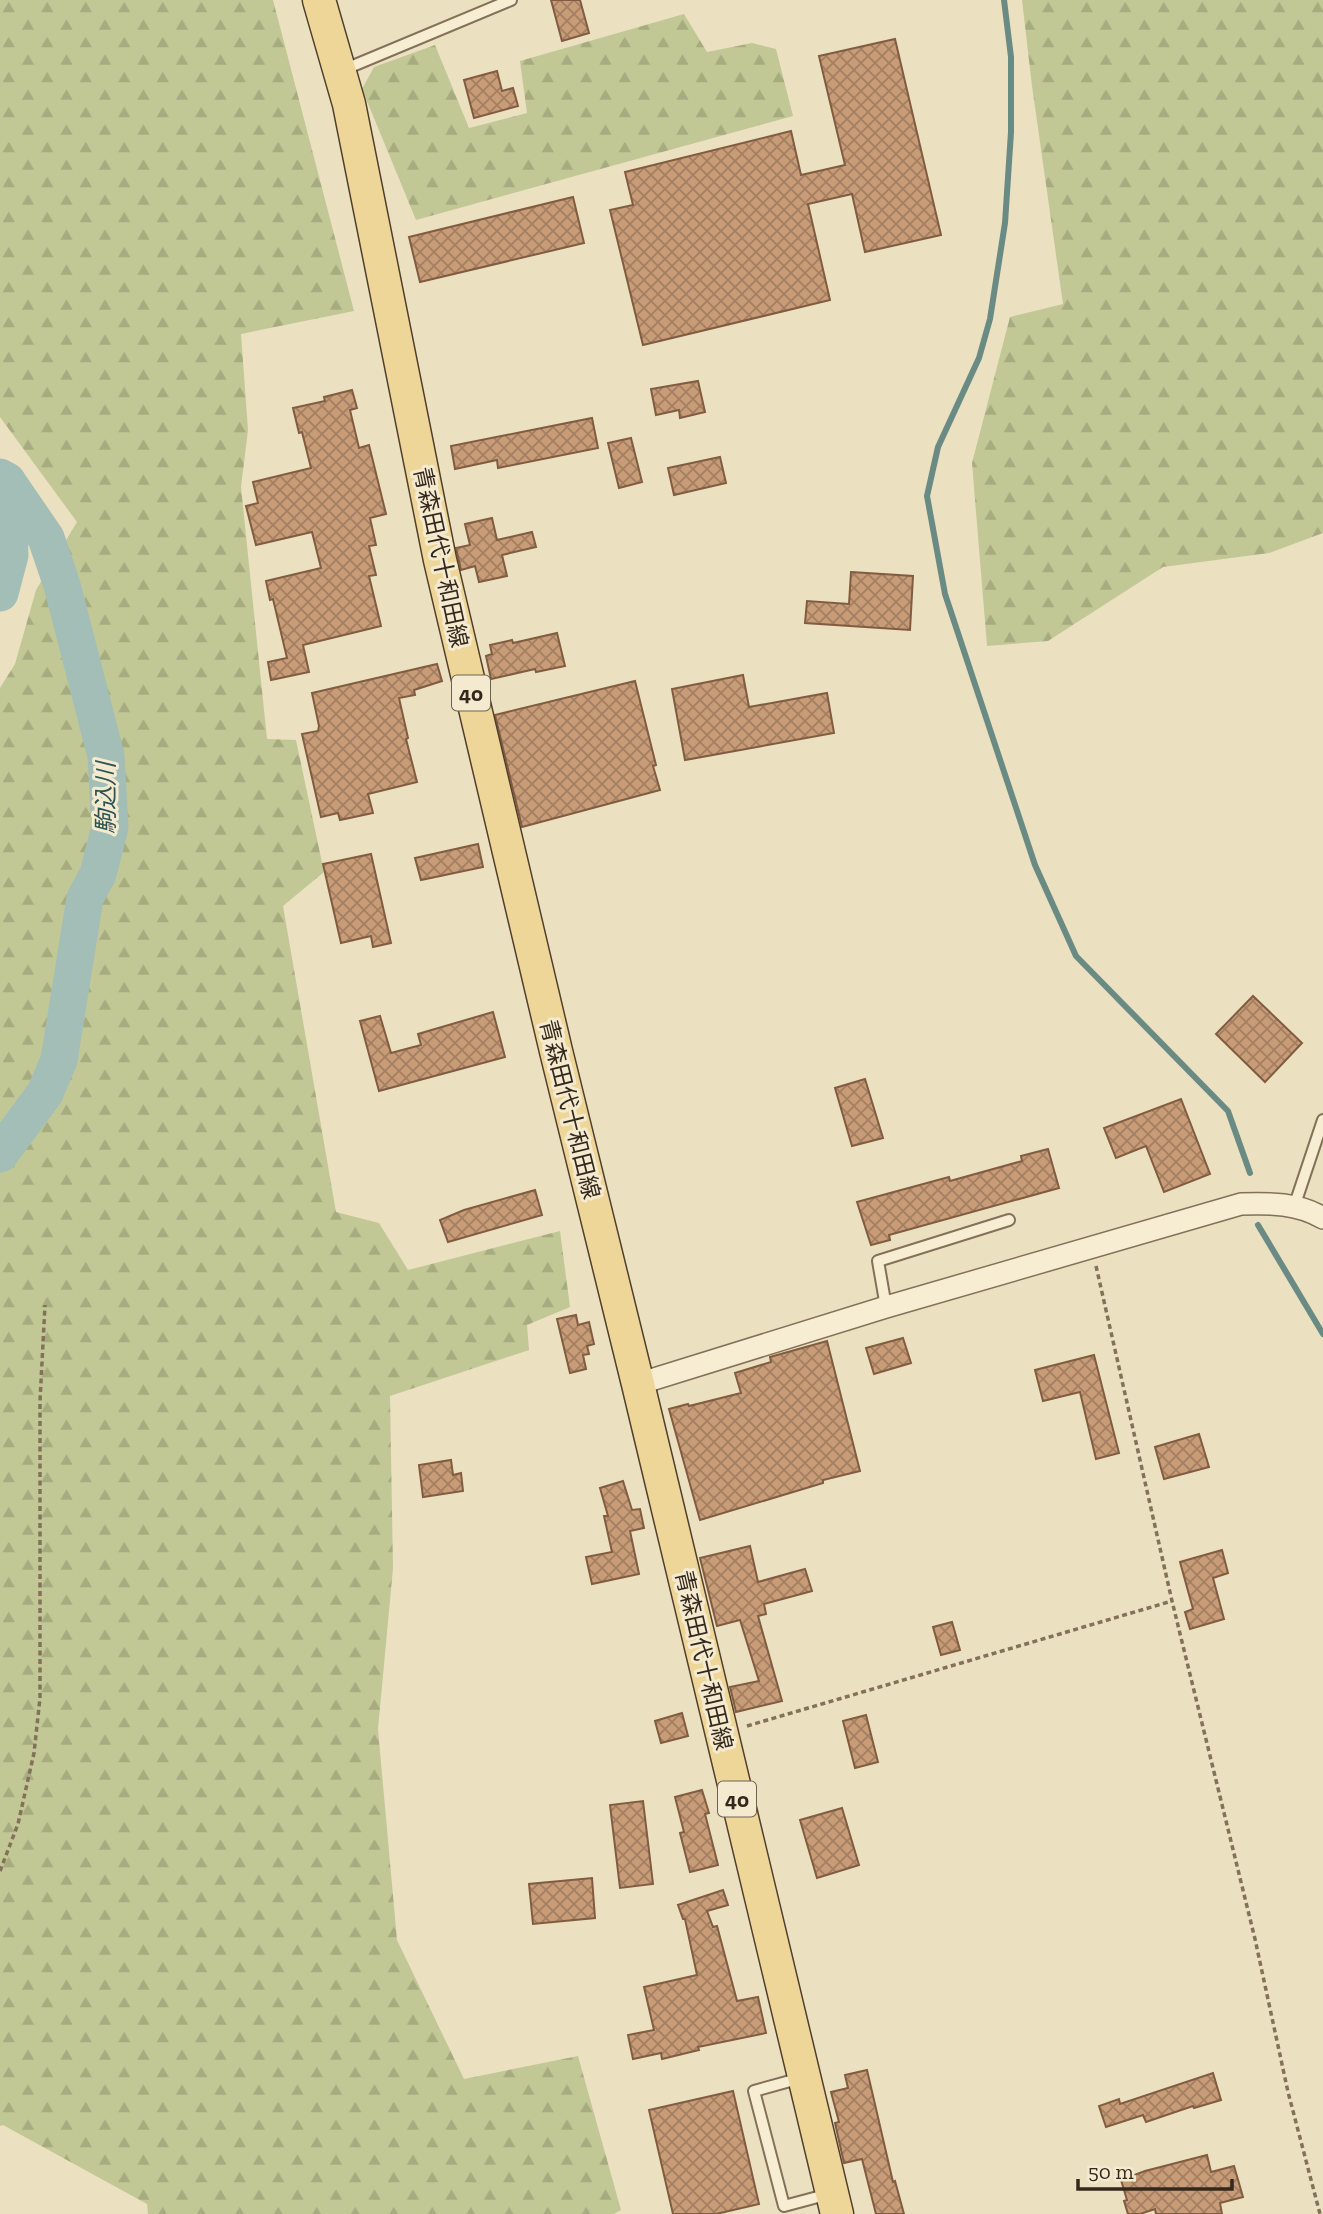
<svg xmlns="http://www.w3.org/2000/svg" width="1323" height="2214" font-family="'Zilla Slab','Noto Sans JP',serif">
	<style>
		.forest { fill: url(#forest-firs) }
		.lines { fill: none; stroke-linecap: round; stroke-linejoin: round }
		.stream { stroke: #6a8b84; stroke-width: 6 }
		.river { stroke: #a3beb7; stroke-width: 37 }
		.building { fill: url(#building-cross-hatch); stroke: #815c40; stroke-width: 2 }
		.lane-casing { stroke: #837159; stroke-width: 14 }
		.street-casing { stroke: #837159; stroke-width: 24 }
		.primary-casing { stroke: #513f2d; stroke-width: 35 }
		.path { stroke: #837159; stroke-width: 3.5; stroke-dasharray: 5 3.5; stroke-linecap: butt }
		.lane { stroke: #f7edd2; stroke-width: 10 }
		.street { stroke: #f7edd2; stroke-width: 21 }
		.primary { stroke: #eed698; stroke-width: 32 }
		.labels { text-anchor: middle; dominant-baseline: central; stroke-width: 6; stroke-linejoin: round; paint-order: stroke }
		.shield { fill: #f3eacf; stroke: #6d6252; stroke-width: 2 }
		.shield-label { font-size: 21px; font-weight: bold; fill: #34281d }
		.street-label { font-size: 23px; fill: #34281d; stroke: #f3eacf }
		.water-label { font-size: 24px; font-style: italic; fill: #2c5352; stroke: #f3eacf }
	</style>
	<defs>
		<pattern id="forest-firs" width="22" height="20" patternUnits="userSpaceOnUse" patternTransform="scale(1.75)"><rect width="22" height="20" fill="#c1c895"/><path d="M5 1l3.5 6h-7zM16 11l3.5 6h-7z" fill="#a6ac80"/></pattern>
		<pattern id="building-cross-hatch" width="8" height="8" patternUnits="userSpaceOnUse" patternTransform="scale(1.75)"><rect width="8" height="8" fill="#c89c77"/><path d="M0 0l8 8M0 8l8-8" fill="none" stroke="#a37f61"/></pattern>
	</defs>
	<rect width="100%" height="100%" fill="#ebe0c0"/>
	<!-- forest -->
	<g class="forest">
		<polygon points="0,0 273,0 354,311 241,334 248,430 241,487 267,739 296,740 324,872 283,906 336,1212 379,1223 408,1270 560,1231 570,1307 527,1325 529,1350 390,1396 393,1568 378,1729 397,1940 464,2079 578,2056 621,2210 614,2214 148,2214 147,2204 3,2125 0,2126 0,688 15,664 36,590 77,522 0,417"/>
		<polygon points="1022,0 1323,0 1323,533 1269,553 1163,567 1048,641 987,646 972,463 1010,317 1063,304 1032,86"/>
		<polygon points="684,14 707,52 752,43 776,49 793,116 416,220 362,89 374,67 435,45 469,128 527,113 520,61"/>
	</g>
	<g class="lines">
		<!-- stream -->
		<g class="stream">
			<polyline points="1004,0 1011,57 1011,132 1005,223 990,319 979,358 938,447 927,496 945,594 1035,865 1076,956 1228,1111 1250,1173"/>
			<polyline points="1258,1225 1323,1334"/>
		</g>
		<!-- river -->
		<g class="river">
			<polyline points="0,477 7,481 46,538 62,585 106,756 110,827 98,874 85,898 59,1060 45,1093 0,1154"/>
			<polyline points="0,593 10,555 7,481"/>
		</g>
	</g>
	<!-- building -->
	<g class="building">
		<polygon points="551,0 580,0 589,33 562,41"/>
		<polygon points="895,39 941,235 865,252 852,194 808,204 830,300 643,345 610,210 633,205 625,172 791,131 801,175 845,165 819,56"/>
		<polygon points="497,71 502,91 513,88 518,106 474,118 464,80"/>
		<polygon points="573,197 584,243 420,282 409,237"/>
		<polygon points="698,381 705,412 680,418 679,410 656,415 651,389"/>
		<polygon points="352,390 357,408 350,410 359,448 369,445 386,514 370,518 376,545 369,546 376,575 369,576 381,626 303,645 309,672 271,680 268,662 287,658 273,599 270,600 266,581 321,568 312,532 256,545 246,506 258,503 253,482 311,468 302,432 299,433 293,408 325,401 324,397"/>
		<polygon points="592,418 598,448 498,468 497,460 455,469 451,446"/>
		<polygon points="631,438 642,482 619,488 608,443"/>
		<polygon points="720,457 726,483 674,495 668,468"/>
		<polygon points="492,518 497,540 532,532 536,547 502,555 507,576 479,582 475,566 461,570 456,548 470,545 465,524"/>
		<polygon points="851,572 913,576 910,630 805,623 807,601 849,604"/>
		<polygon points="557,633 565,666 536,672 535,669 491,679 486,656 492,654 490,645 512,640 513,643"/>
		<polygon points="437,664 442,681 414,690 415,695 399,698 408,738 406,739 417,782 368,794 373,813 340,820 338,813 321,817 302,734 318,731 319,726 312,693"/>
		<polygon points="743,675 749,707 827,693 834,733 685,760 672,689"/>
		<polygon points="635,681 656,765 653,766 660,790 522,827 495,715"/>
		<polygon points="478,844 483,867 421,880 415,858"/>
		<polygon points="371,854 391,943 373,947 371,936 341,943 323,864"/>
		<polygon points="1253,996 1302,1043 1265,1082 1216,1034"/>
		<polygon points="493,1012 505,1057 379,1091 360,1021 380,1016 391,1053 421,1045 418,1034"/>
		<polygon points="865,1079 883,1138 852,1146 835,1088"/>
		<polygon points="1181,1099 1210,1174 1164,1192 1146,1146 1116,1158 1104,1128"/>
		<polygon points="1048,1149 1059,1188 889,1235 890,1240 871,1245 857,1202 949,1177 950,1181 1022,1161 1021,1156"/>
		<polygon points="535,1190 542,1215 448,1242 440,1220 464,1210"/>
		<polygon points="576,1315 578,1325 589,1322 594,1344 587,1346 589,1354 583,1355 586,1369 570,1373 557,1319"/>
		<polygon points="903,1338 911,1363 874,1374 866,1348"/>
		<polygon points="827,1341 860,1471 823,1480 823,1483 700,1520 669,1409 688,1404 689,1406 741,1393 735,1373 771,1362 770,1357"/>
		<polygon points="1094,1355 1119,1453 1096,1459 1080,1392 1043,1401 1035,1370"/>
		<polygon points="1199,1434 1209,1467 1164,1479 1155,1447"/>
		<polygon points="451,1460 453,1475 461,1473 463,1491 423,1497 419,1465"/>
		<polygon points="623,1481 632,1510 640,1509 644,1528 630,1531 639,1574 592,1584 586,1557 612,1552 604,1516 608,1516 600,1488"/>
		<polygon points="750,1546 758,1582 805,1569 812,1591 764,1604 766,1614 758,1616 782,1701 736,1712 730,1687 759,1681 740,1620 717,1626 700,1558"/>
		<polygon points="1222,1550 1228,1573 1213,1578 1224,1619 1190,1629 1185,1612 1193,1609 1180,1562"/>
		<polygon points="952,1622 960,1650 941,1655 933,1627"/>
		<polygon points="682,1713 688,1736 661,1743 655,1721"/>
		<polygon points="866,1715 878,1762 855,1768 843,1721"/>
		<polygon points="702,1790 709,1813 705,1814 718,1865 690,1872 680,1833 684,1832 675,1797"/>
		<polygon points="643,1801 653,1884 620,1888 610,1805"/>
		<polygon points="842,1808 859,1865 817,1878 800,1820"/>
		<polygon points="592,1878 595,1918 533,1924 529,1884"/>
		<polygon points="723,1890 728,1905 707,1911 713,1927 717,1926 737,2001 758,1997 766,2033 698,2047 699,2050 662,2059 661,2053 633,2059 628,2035 654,2030 644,1987 697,1975 685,1919 683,1919 678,1905"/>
		<polygon points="867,2070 893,2182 895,2181 904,2214 876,2214 862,2159 844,2163 835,2123 839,2122 831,2092 848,2088 845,2075"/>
		<polygon points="1213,2073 1221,2100 1194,2108 1193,2106 1146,2122 1143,2115 1106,2127 1099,2106 1119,2099 1120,2104"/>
		<polygon points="733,2091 759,2204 716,2214 673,2214 649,2110"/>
		<polygon points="1207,2155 1211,2172 1234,2166 1243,2197 1220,2203 1222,2214 1156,2214 1155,2209 1140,2214 1128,2214 1124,2201 1127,2200 1121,2180 1145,2171"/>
	</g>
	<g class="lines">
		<defs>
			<g id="lane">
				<polyline points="343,70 511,0"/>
				<polyline points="1294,1207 1323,1120"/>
				<polyline points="886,1307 878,1261 1009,1220"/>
				<polyline points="801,2078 754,2091 784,2206 829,2194"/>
			</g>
			<path id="street" d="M638 1384 886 1307 1241 1204C1270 1203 1298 1203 1323 1218"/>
			<polyline id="primary" points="319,0 349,104 440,560 556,1051 638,1384 837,2214"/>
		</defs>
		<!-- lane casing -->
		<use href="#lane" class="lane-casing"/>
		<!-- street casing -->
		<use href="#street" class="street-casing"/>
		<!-- primary casing -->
		<use href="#primary" class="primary-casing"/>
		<!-- path -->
		<g class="path">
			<polyline points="1096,1266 1172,1601 1255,1939 1288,2092 1320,2214"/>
			<polyline points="747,1726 1172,1601"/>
			<polyline points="0,1871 18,1824 34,1753 40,1698 40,1401 45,1305"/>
		</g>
		<!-- lane -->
		<use href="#lane" class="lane"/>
		<!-- street -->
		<use href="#street" class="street"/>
		<!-- primary -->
		<use href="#primary" class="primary"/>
	</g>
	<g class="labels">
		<!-- shield labels -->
		<g class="shield">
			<rect x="452" y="675.5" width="38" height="35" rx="5"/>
			<rect x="718" y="1781.5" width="38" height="35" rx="5"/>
		</g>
		<g class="shield-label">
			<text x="471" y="693">40</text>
			<text x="737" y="1799">40</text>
		</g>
		<!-- street labels -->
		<g class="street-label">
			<text transform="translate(441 557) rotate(78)">青森田代十和田線</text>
			<text transform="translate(570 1109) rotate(76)">青森田代十和田線</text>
			<text transform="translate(704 1660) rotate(77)">青森田代十和田線</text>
		</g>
		<!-- water labels -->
		<g class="water-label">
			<text transform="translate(105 798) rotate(-90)">駒込川</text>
		</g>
	</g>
	<!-- scale -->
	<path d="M1078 2179v10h154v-10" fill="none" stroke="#34281d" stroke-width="3.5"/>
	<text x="1088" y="2179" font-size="21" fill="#34281d" stroke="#f3eacf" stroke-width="5" paint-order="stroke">50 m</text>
</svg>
